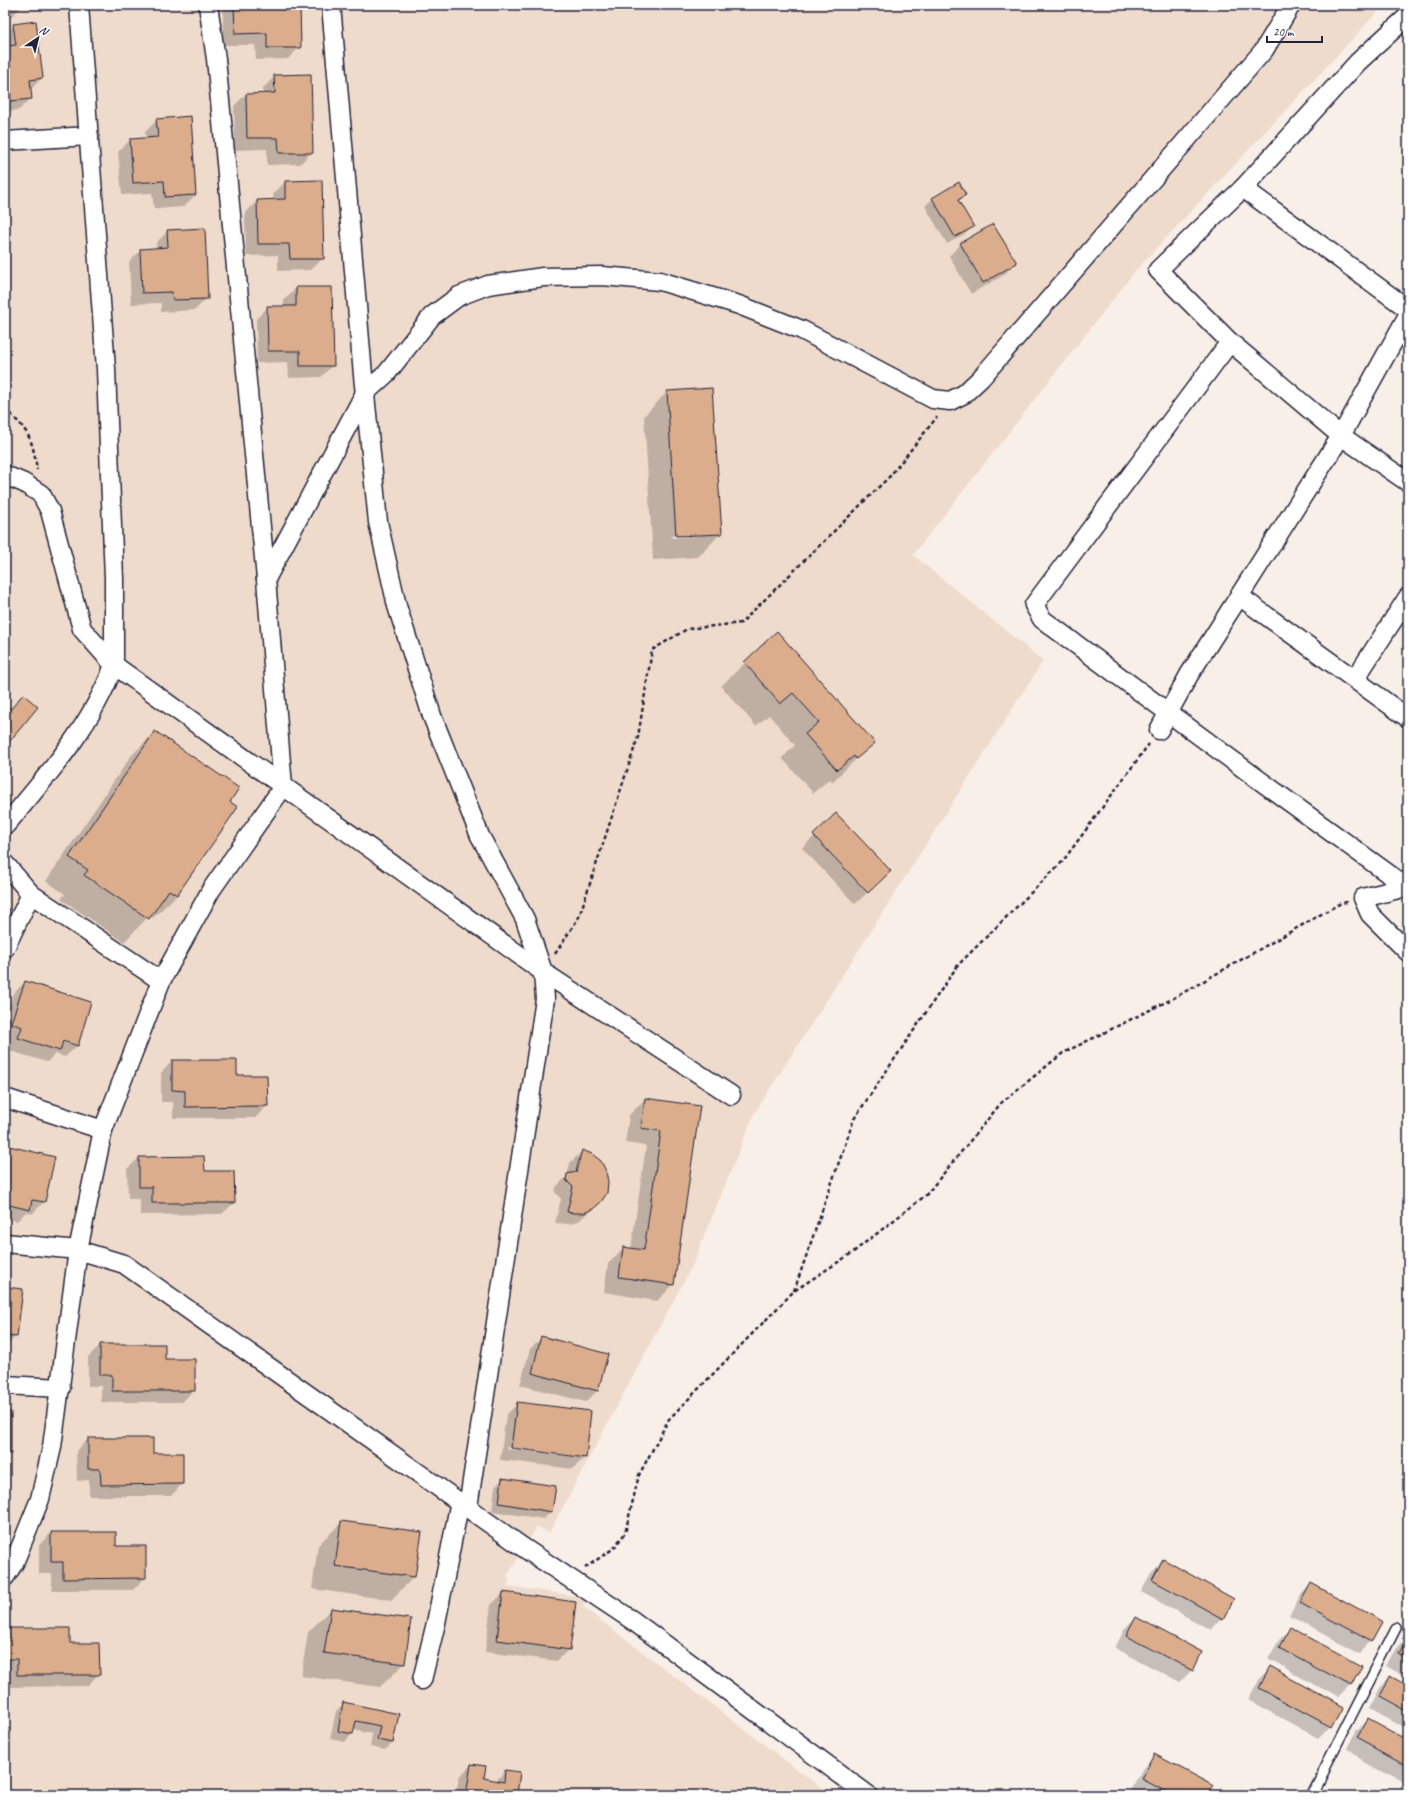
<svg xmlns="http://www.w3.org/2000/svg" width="1413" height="1800" font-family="Caveat,sans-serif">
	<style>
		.built { fill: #efdbcc }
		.shadow { fill: #0003; fill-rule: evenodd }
		.building { fill: #dbad8c; stroke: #22223b }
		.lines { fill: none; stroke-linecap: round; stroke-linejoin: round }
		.service-casing { stroke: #22223b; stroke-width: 12 }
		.minor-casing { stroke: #22223b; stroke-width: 21 }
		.path { stroke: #22223b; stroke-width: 2.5; stroke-dasharray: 4 3; stroke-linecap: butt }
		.service { stroke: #fff; stroke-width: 9 }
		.minor { stroke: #fff; stroke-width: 18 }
	</style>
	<rect width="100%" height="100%" fill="#f8efe8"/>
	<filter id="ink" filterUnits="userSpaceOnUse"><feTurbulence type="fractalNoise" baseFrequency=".025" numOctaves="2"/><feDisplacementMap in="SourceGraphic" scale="8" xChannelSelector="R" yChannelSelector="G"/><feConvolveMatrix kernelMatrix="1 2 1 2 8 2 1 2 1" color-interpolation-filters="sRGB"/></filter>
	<g filter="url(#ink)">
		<!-- built -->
		<polygon class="built" points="5,5 1384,5 1136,270 913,555 1043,661 754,1114 692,1266 549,1533 537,1527 507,1576 510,1579 507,1586 583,1597 585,1602 583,1607 831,1795 5,1795"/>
		<!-- shadow -->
		<g class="shadow">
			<polygon points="5,5 23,5 11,17 5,18"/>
			<polygon points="223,5 299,5 300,47 288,59 256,60 255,45 223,45"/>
			<polygon points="14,25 42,78 30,90 31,98 19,110 5,112 5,34"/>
			<polygon points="275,76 312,152 300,164 267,165 267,149 235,150 234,106 246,94 263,94 263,88"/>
			<polygon points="157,120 195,195 184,207 154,209 152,193 122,195 118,152 130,140 146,139 145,132"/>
			<polygon points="285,182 323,258 311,270 278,271 278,255 246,256 245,213 257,201 274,200 273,194"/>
			<polygon points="959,184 965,195 958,202 972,227 965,234 947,244 925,206 932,199"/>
			<polygon points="993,225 1015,263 1004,275 971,294 949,256 961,244"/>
			<polygon points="168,231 207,298 195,310 161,312 161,303 131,304 129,262 141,250 156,249 156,243"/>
			<polygon points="296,288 333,365 321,377 289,378 288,362 257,363 256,319 268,307 284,307 284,300"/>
			<path d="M667 392 721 533 698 557 653 560 644 416ZM698 534V536L672 538 671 536Z"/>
			<polygon points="745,663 873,743 832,782 830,779 813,793 782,758 795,745 769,715 756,726 721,686"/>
			<polygon points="155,732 228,802 236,807 177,895 153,918 149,916 124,942 61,899 65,894 46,881 131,756"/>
			<polygon points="836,815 878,883 855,904 802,848"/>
			<polygon points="25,982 77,1046 65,1057 55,1054 47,1062 7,1050 11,1039 5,1037 5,1020 13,994"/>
			<polygon points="172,1061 236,1076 267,1106 255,1118 173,1118 173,1102 161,1102 161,1073"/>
			<polygon points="645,1099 699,1107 673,1285 657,1301 604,1292 608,1264 624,1248 631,1249 646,1146 625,1143 629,1115"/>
			<polygon points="5,1146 44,1202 32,1214 26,1212 17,1221 5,1218"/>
			<polygon points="582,1151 600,1201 580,1220 571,1224 555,1223 561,1199 555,1192 556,1187 567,1176 570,1163"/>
			<polygon points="139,1158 204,1172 234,1203 222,1214 140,1215 140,1199 128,1199 127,1169"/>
			<polygon points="5,1288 16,1336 5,1348"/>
			<polygon points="542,1337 598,1390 586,1402 520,1385 530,1349"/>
			<polygon points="100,1345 164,1360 194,1390 182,1402 101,1402 101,1386 88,1386 88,1357"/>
			<path d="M518 1403 585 1457 573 1469 500 1460 506 1415ZM507 1447 576 1455V1457L506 1449Z"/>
			<polygon points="5,1413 10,1453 5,1458"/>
			<polygon points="88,1439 152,1454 182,1454 182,1484 171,1496 89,1496 89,1480 77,1481 76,1451"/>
			<polygon points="503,1479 551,1511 544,1519 492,1511 495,1486"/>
			<polygon points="342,1522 414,1577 391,1600 312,1589 318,1545"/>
			<polygon points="51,1533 115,1533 115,1547 145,1578 133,1590 52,1590 52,1574 39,1574 39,1545"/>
			<polygon points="1163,1561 1222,1618 1211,1630 1141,1592 1151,1573"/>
			<polygon points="1311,1584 1371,1641 1359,1653 1289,1615 1300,1596"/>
			<polygon points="503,1593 569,1649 557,1661 485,1652 491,1605"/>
			<polygon points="331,1609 410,1620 404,1664 380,1687 301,1676 308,1632"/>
			<polygon points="1136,1618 1192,1670 1180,1682 1115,1648 1124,1630"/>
			<polygon points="1291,1628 1361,1667 1350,1686 1338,1698 1268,1659 1279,1640"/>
			<polygon points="5,1629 69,1644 99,1674 87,1686 6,1687"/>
			<polygon points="1408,1637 1408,1677 1388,1666 1398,1647"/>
			<polygon points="1270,1669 1330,1726 1318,1738 1248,1700 1258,1681"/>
			<polygon points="1390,1677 1408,1687 1408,1730 1368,1708 1378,1689"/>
			<polygon points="344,1703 398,1714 393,1743 385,1750 370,1747 372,1734 353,1730 352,1734 345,1742 330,1739 336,1711"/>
			<polygon points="1368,1720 1408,1742 1408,1785 1346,1751 1356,1732"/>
			<polygon points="1155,1756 1206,1795 1138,1795 1130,1791 1143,1768"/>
			<polygon points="471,1765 482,1779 495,1781 506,1771 516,1795 456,1795 459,1777"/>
		</g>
		<!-- building -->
		<g class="building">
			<polygon points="5,5 24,5 5,7"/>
			<polygon points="234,5 300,5 301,48 267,48 267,33 235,34"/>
			<polygon points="36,21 43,78 30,80 32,99 11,101 10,90 5,90 5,46 16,45 13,24"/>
			<polygon points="311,74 313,153 279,153 278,138 247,138 246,94 275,93 274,75"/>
			<polygon points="191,116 196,195 165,197 164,181 133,183 130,139 158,137 156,119"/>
			<polygon points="322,180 324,259 290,259 289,244 258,244 257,200 285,199 285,181"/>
			<polygon points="959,182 966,195 958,200 974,227 955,237 932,198"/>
			<polygon points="993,224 1017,263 983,283 960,243"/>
			<polygon points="205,228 208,299 173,300 172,292 142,293 140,249 168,247 167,230"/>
			<polygon points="296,287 332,287 334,366 300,366 300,351 268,351 267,306 296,306"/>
			<polygon points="712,388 722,534 676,536 667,391"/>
			<polygon points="777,631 875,743 856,759 854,756 837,770 805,734 819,722 793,693 780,704 744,662"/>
			<polygon points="23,694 38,707 5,747 5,704 11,709"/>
			<polygon points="155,731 239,788 230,802 238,807 177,895 169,890 149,919 84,875 88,870 69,857"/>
			<polygon points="836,813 891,871 868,893 813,835"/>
			<polygon points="25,981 91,1002 78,1046 63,1041 60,1051 18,1038 22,1027 11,1023"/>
			<polygon points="172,1060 237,1060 237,1075 267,1075 268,1106 185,1107 185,1091 172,1090"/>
			<polygon points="645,1098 700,1106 674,1285 619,1277 623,1247 644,1250 661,1131 641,1128"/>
			<polygon points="5,1145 55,1157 45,1202 32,1200 30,1210 5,1204"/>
			<polygon points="582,1150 592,1154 601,1161 606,1171 608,1182 607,1193 601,1202 593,1209 584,1213 574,1213 567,1212 573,1187 566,1180 567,1174 576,1172"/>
			<polygon points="204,1156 205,1171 234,1171 235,1203 152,1203 152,1187 139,1187 139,1157"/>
			<polygon points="5,1287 23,1289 17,1337 5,1336"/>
			<polygon points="541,1336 608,1354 598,1391 532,1373"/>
			<polygon points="100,1344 165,1344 165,1359 195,1359 195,1391 112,1391 112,1375 100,1375"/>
			<polygon points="517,1402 591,1411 586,1458 511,1448"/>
			<polygon points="5,1412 11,1412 11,1454 5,1453"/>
			<polygon points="88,1438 153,1438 153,1453 183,1453 183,1484 101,1485 100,1469 88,1469"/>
			<polygon points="502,1478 556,1486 552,1512 499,1503"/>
			<polygon points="341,1521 422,1532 415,1577 335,1566"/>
			<polygon points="51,1532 116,1532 116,1546 146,1546 146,1578 63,1579 63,1562 51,1562"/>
			<polygon points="1163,1559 1234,1599 1223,1619 1152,1580"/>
			<polygon points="1311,1583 1383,1622 1372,1642 1300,1603"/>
			<polygon points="503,1592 576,1602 570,1650 497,1640"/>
			<polygon points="331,1608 411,1619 405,1664 324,1653"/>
			<polygon points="1136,1617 1202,1652 1193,1671 1126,1636"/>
			<polygon points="1290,1627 1362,1666 1351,1686 1279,1647"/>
			<polygon points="5,1628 70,1628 70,1643 99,1643 100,1675 17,1675 17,1659 5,1659"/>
			<polygon points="1408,1638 1408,1659 1399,1654"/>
			<polygon points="1270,1667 1342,1707 1331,1727 1259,1688"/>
			<polygon points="1390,1676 1408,1686 1408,1712 1379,1696"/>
			<polygon points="343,1702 399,1714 393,1743 377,1740 380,1726 356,1721 353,1734 338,1731"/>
			<polygon points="1368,1719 1408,1741 1408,1767 1357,1739"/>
			<polygon points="1154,1754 1213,1785 1207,1795 1172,1795 1142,1779"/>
			<polygon points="471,1764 486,1766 484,1778 504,1782 505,1770 520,1772 517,1795 466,1795"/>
		</g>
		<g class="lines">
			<defs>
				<polyline id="service" points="1311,1795 1396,1628"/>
				<g id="minor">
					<polyline points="79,5 106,369 114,579 114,665 543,972 731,1095"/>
					<polyline points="208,5 216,59 266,579"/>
					<polyline points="331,5 363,375 378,522 397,606 432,716 480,836 525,919 543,972 545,999 468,1507"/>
					<polyline points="5,141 89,136"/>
					<polyline points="1243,188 1408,309"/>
					<polyline points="1230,342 1158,270 1243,188 1358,62 1408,16"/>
					<path d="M5 475 24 483 41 494 50 511 82 629 114 665C92 726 46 777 5 826"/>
					<polyline points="1408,482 1341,436 1230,342 1034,605 1042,619 1255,777 1408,888"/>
					<polyline points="1239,596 1408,718"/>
					<polyline points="1355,679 1408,597"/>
					<polyline points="1159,730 1189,675 1341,436 1408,315"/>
					<polyline points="5,864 31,894 161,981"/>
					<polyline points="1408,883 1406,887 1363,898 1370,914 1408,952"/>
					<polyline points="5,948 31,894"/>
					<polyline points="5,1098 103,1130"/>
					<polyline points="5,1243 78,1250 124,1264 524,1548 632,1620 868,1795"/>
					<polyline points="5,1385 61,1388"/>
					<polyline points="5,1577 14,1563 40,1499 52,1447 78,1250 103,1130 161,981 211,890 283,787 266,579 365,393 387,373 432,316 459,296 488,285 543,277 602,276 660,281 739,305 802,330 933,399 950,401 964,394 981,378 1264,50 1291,5"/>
					<polyline points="422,1680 436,1623 460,1501"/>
				</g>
			</defs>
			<!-- service casing -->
			<use href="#service" class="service-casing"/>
			<!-- minor casing -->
			<use href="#minor" class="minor-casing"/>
			<!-- path -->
			<g class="path">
				<path d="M5 409C29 431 32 437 37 470"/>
				<polyline points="555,954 579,917 638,737 652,650 687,629 741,623 890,476 937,417"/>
				<polyline points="794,1291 854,1119 958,965 1063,861 1149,744"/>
				<polyline points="585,1568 614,1548 625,1533 639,1475 669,1419 794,1291 852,1253 926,1195 1001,1103 1063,1053 1172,999 1341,903 1347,902"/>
			</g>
			<!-- service -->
			<use href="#service" class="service"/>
			<!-- minor -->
			<use href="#minor" class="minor"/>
		</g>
	</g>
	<!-- margin -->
	<rect width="1413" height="1800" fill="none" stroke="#fff" stroke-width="20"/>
	<rect x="10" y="10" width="1393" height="1780" fill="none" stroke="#22223b" stroke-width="1.5" filter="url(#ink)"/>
	<!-- north arrow -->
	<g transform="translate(38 38) rotate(35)" stroke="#ffffff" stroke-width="3" paint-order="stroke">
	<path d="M0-3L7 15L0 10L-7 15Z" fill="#22223b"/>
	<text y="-6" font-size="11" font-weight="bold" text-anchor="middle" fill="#22223b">N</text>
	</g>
	<!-- scale -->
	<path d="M1267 36v6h55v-6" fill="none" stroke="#22223b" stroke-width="2"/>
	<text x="1273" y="36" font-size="12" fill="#22223b" stroke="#ffffff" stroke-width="3" paint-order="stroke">20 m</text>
</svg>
